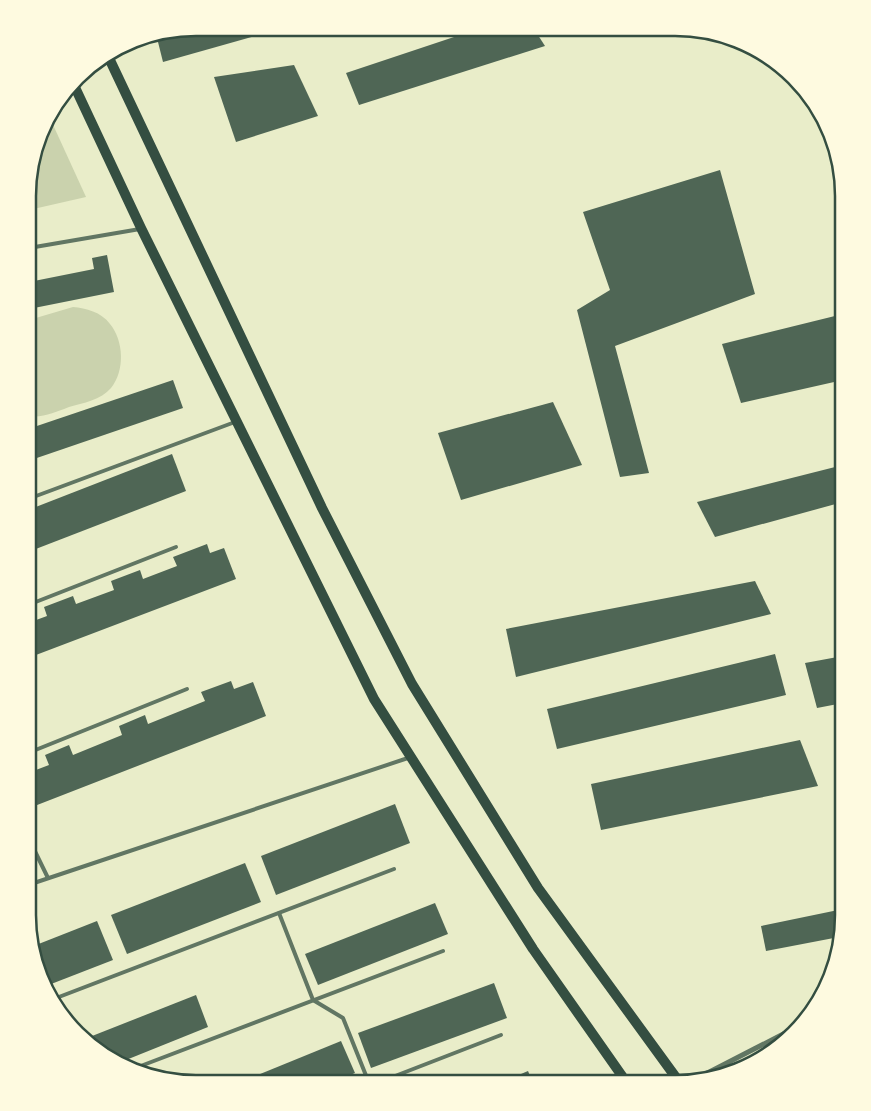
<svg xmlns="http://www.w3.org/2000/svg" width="871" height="1111" font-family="Karla,sans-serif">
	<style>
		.green { fill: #cad2ad }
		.building { fill: #4f6655 }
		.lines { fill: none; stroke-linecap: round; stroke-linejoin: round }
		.service { stroke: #617663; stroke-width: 4 }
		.minor { stroke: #617663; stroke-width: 5 }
		.secondary { stroke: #344e41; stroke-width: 10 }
		.rim { fill: none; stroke: #344e41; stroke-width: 2.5 }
	</style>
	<rect width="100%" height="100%" fill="#e9edc9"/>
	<!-- green -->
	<g class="green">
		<polygon points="49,116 86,197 29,210 29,174"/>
		<path d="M73 307C86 308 101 312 110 324 124 341 125 371 111 388 101 400 83 403 69 407 56 412 43 418 29 416V320Z"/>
	</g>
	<!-- building -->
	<g class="building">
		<polygon points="196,28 283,28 163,62 157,38 182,30"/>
		<polygon points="481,28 534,29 545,46 359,105 346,73"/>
		<polygon points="294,65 318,116 236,142 214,77"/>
		<polygon points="720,170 755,294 615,346 649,473 620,477 577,310 610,290 583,212"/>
		<polygon points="107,255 114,292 29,309 29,282 94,269 92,258"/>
		<polygon points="843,314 843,380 741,403 722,344"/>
		<polygon points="173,380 183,408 28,461 28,429"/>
		<polygon points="553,402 582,465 461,500 438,433"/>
		<polygon points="172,454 186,491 28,552 28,510"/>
		<polygon points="843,465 843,502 715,537 697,502"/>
		<polygon points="207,544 210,553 224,548 236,579 28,658 28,623 47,616 44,607 73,596 76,604 114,590 111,581 140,570 143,579 177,566 173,557"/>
		<polygon points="755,581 771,614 516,677 506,629"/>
		<polygon points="775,654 786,695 557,749 547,709"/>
		<polygon points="843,656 843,703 817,708 805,663"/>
		<polygon points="231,681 234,689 253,682 266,716 32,807 28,796 28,773 49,765 45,755 69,745 73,755 122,735 119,726 145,715 148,724 205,701 201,692"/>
		<polygon points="800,740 818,786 601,830 591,784"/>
		<polygon points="395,804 410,843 276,895 261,856"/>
		<polygon points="245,863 261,902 127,954 111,915"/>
		<polygon points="435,903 448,934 318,985 305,954"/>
		<polygon points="843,909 843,926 839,937 766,951 761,926"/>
		<polygon points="97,921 113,960 46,986 36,945"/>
		<polygon points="494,983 507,1018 371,1068 358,1033"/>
		<polygon points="196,995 208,1027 121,1062 103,1055 87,1038"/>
		<polygon points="341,1041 355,1073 331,1083 238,1083"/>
		<polygon points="528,1071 533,1083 500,1083"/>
	</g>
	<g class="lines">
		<!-- service -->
		<g class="service">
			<polyline points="29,248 140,229"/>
			<polyline points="28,499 235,422"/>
			<polyline points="28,605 176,547"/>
			<polyline points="28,753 187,689"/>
			<polyline points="28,837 48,878"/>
			<polyline points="28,885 411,757"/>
			<polyline points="279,913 313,1000 343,1018 369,1083"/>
			<polyline points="51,1000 394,869"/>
			<polyline points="138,1067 443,951"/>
			<polyline points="377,1083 501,1035"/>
		</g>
		<!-- minor -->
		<polyline class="minor" points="688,1083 793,1029"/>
		<!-- secondary -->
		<g class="secondary">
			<polyline points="108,56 322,508 412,684 538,888 680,1083"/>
			<polyline points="73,83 141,228 374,699 533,949 627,1083"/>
		</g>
	</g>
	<!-- crop -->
	<path d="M0 0H871V1111H0ZM196 36H675A160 160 0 0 1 835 196V915A160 160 0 0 1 675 1075H196A160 160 0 0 1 36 915V196A160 160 0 0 1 196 36Z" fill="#fefae0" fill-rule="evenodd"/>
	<path class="rim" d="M196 36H675A160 160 0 0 1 835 196V915A160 160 0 0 1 675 1075H196A160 160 0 0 1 36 915V196A160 160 0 0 1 196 36Z"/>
</svg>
